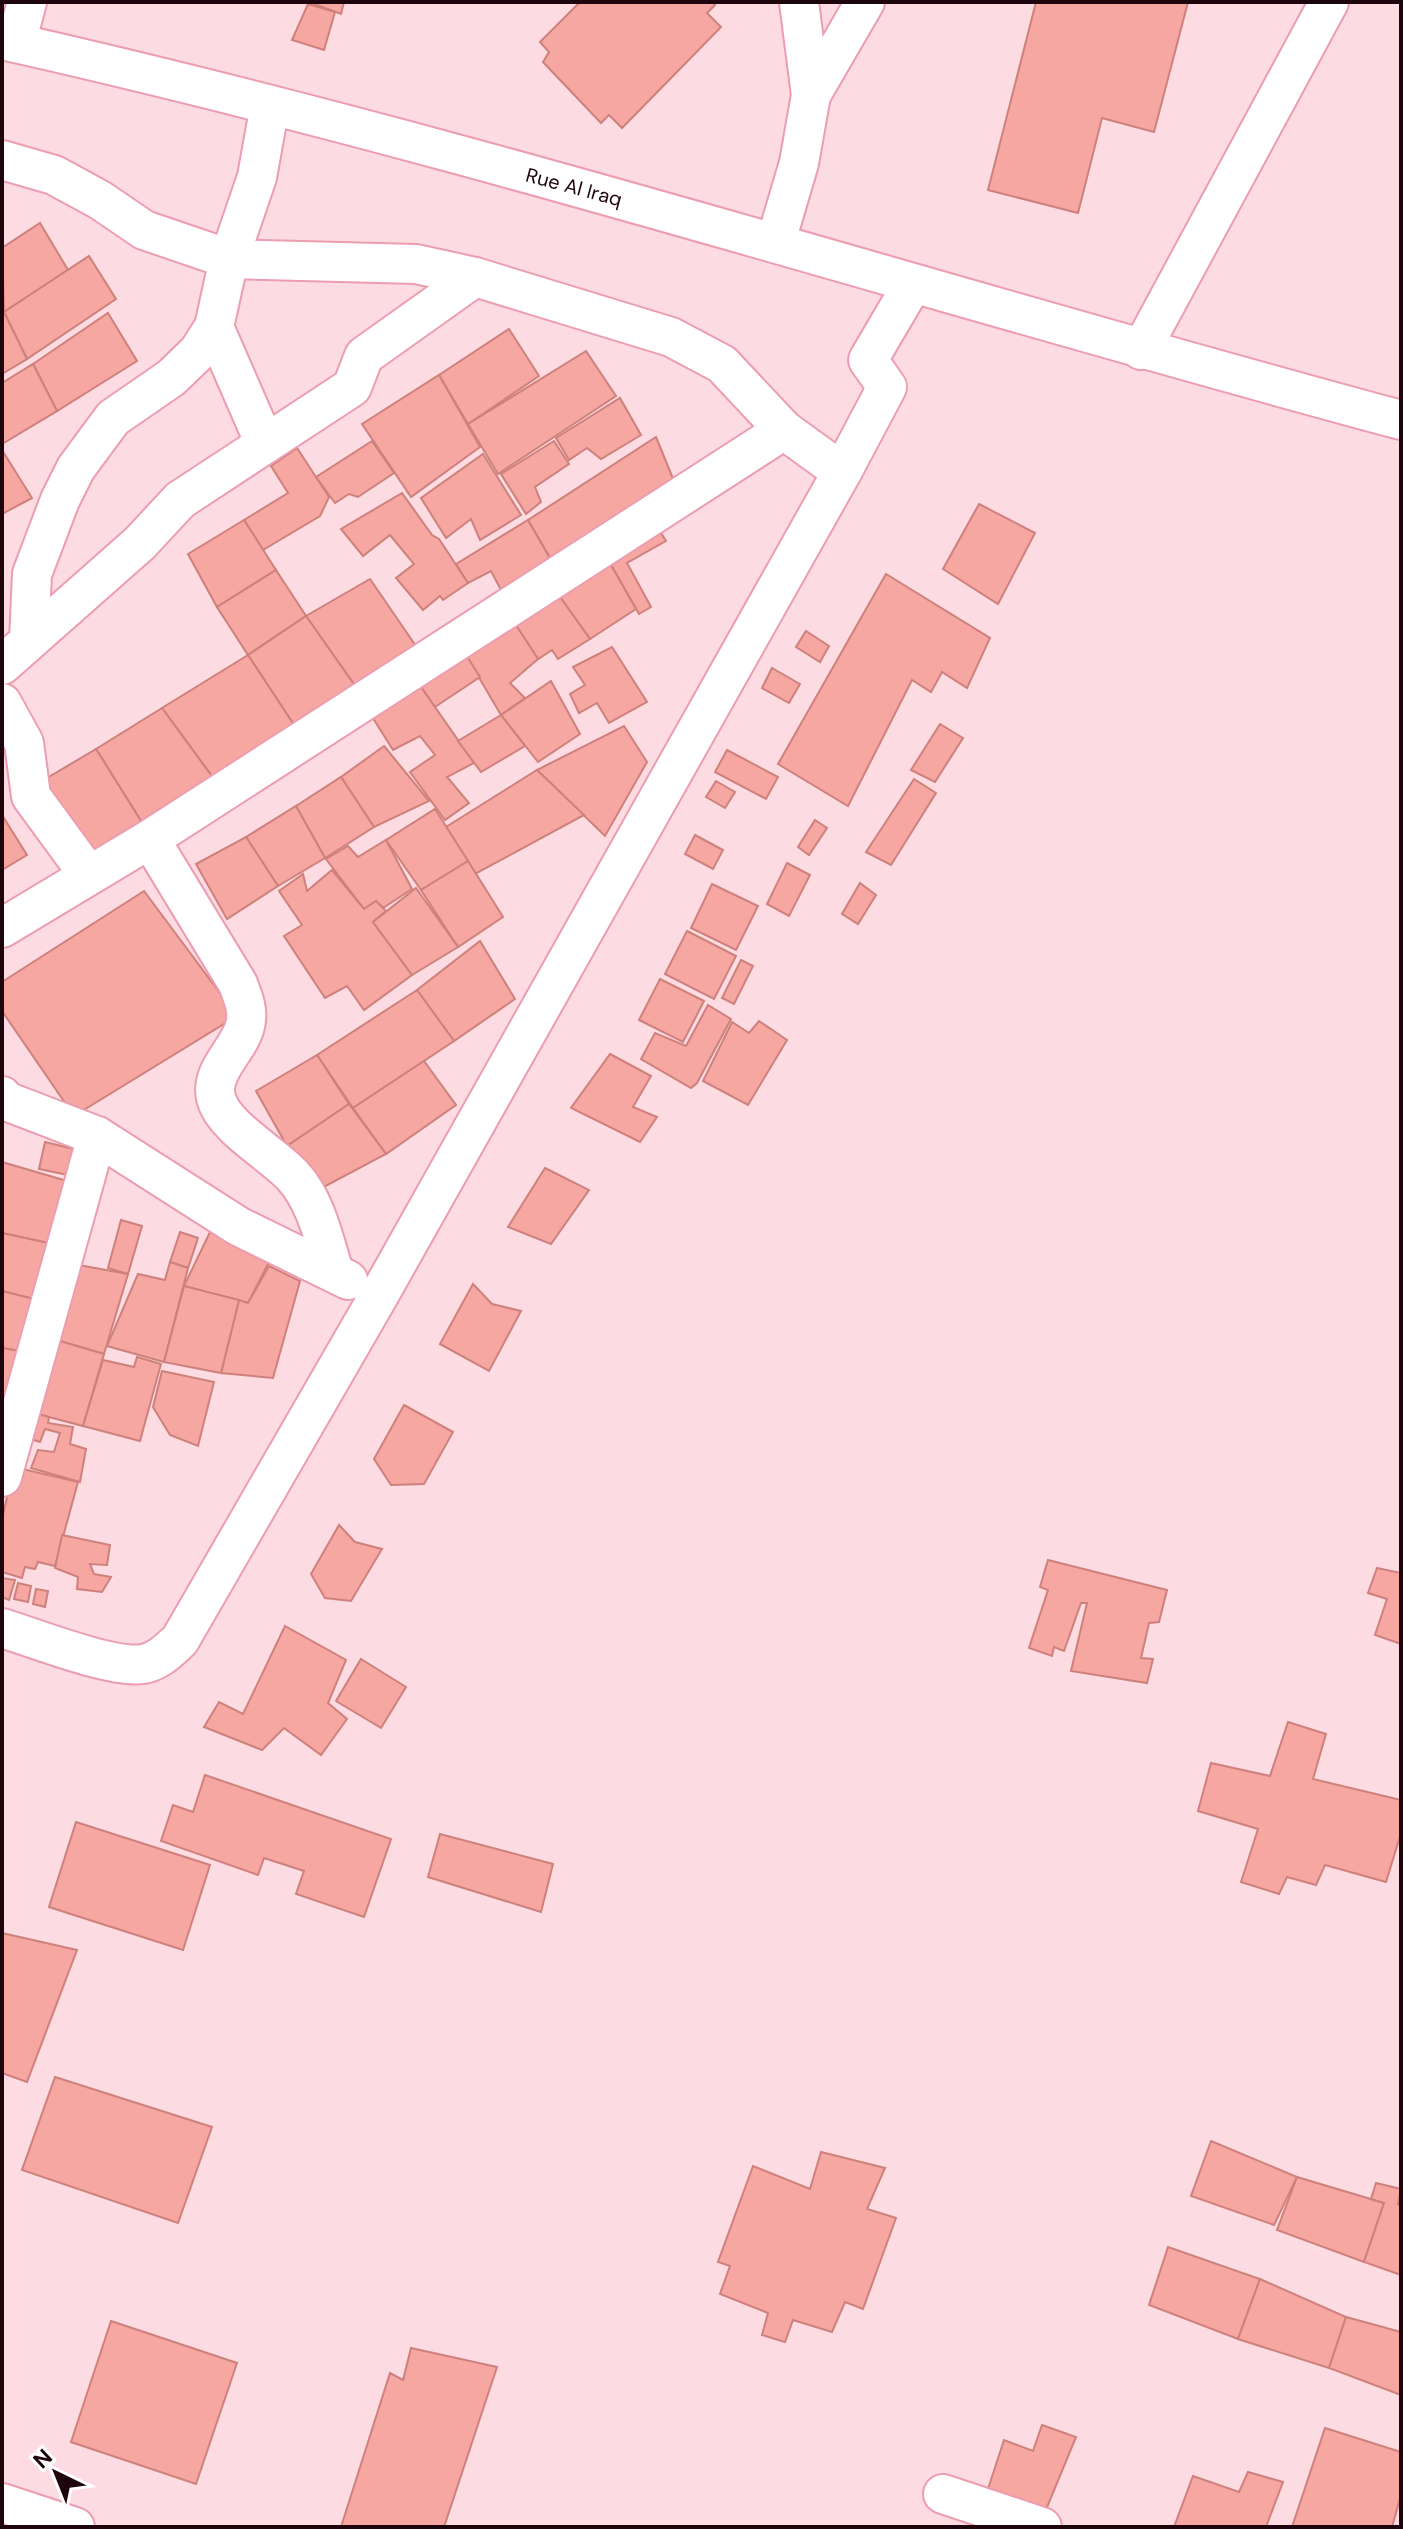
<svg xmlns="http://www.w3.org/2000/svg" width="1403" height="2529" font-family="'DM Sans',sans-serif">
	<style>
		.building { fill: #f7a7a1; stroke: #ce817c; stroke-width: 2 }
		.lines { fill: none; stroke-linecap: round; stroke-linejoin: round }
		.minor-casing { stroke: #ec9db0; stroke-width: 42 }
		.minor { stroke: #fff; stroke-width: 38 }
		.labels { text-anchor: middle; dominant-baseline: central; stroke-width: 6; stroke-linejoin: round; paint-order: stroke }
		.street-label { font-size: 20px; fill: #1e040c; stroke: #fff }
	</style>
	<rect width="100%" height="100%" fill="#fcdbe2"/>
	<!-- building -->
	<g class="building">
		<polygon points="309,2 344,2 341,14"/>
		<polygon points="580,2 712,2 715,5 707,13 721,27 622,128 609,115 601,123 543,62 549,52 540,42"/>
		<polygon points="1036,2 1188,2 1154,132 1102,118 1078,213 988,190"/>
		<polygon points="308,4 335,12 324,50 292,40"/>
		<polygon points="40,223 68,270 4,312 2,248"/>
		<polygon points="89,256 116,299 27,359 4,312"/>
		<polygon points="4,312 27,359 2,374 2,313"/>
		<polygon points="108,313 137,361 57,411 33,364"/>
		<polygon points="509,329 539,376 468,424 439,375"/>
		<polygon points="586,351 616,396 498,474 468,424"/>
		<polygon points="33,364 57,411 2,444 2,383"/>
		<polygon points="439,375 480,447 411,497 362,424"/>
		<polygon points="620,398 641,435 601,459 587,448 569,460 556,438"/>
		<polygon points="656,437 676,486 556,568 528,520"/>
		<polygon points="372,441 394,473 358,497 349,494 335,503 316,477"/>
		<polygon points="554,441 569,464 535,487 541,502 526,514 501,474"/>
		<polygon points="297,448 329,497 320,516 263,550 244,520 288,493 271,466"/>
		<polygon points="2,450 32,498 2,514"/>
		<polygon points="483,454 521,515 480,540 471,519 446,538 421,498"/>
		<polygon points="402,493 432,535 439,539 468,583 443,600 440,596 423,610 396,578 414,564 390,535 363,556 341,529"/>
		<polygon points="979,504 1035,533 998,604 943,569"/>
		<polygon points="244,520 276,570 217,607 188,554"/>
		<polygon points="528,520 552,562 501,590 491,571 468,583 456,564"/>
		<polygon points="656,525 666,541 627,563 651,607 639,614 607,558"/>
		<polygon points="607,558 636,609 590,639 555,590"/>
		<polygon points="276,570 306,616 248,655 217,607"/>
		<polygon points="886,574 990,638 967,688 942,672 931,692 912,680 848,806 778,764"/>
		<polygon points="370,579 420,652 360,693 306,616"/>
		<polygon points="555,590 590,639 558,659 552,650 538,659 512,619"/>
		<polygon points="306,616 360,693 296,728 248,655"/>
		<polygon points="512,619 538,659 510,683 525,698 501,715 461,647"/>
		<polygon points="806,631 829,646 820,662 796,647"/>
		<polygon points="461,647 480,677 435,707 414,677"/>
		<polygon points="612,647 647,702 609,723 597,703 579,713 570,694 585,685 573,667"/>
		<polygon points="248,655 296,728 214,779 162,708"/>
		<polygon points="772,668 800,684 789,703 762,688"/>
		<polygon points="414,677 474,763 447,777 469,803 445,820 410,772 435,755 420,736 393,750 366,707"/>
		<polygon points="551,681 580,734 538,762 501,715"/>
		<polygon points="162,708 214,779 146,829 96,749"/>
		<polygon points="501,715 525,746 481,772 458,741"/>
		<polygon points="940,724 963,738 935,782 911,770"/>
		<polygon points="624,726 647,762 605,836 537,770"/>
		<polygon points="384,746 429,801 374,827 341,777"/>
		<polygon points="96,749 146,829 95,859 42,781"/>
		<polygon points="727,750 778,777 766,799 715,772"/>
		<polygon points="537,770 584,815 475,874 446,827"/>
		<polygon points="341,777 374,827 325,858 296,806"/>
		<polygon points="914,779 936,793 891,865 866,852"/>
		<polygon points="716,781 735,792 725,808 706,797"/>
		<polygon points="296,806 325,858 278,886 246,837"/>
		<polygon points="435,809 468,861 421,890 386,840"/>
		<polygon points="2,815 27,855 2,870"/>
		<polygon points="815,820 827,828 809,855 798,847"/>
		<polygon points="695,835 723,850 713,869 685,854"/>
		<polygon points="246,837 278,886 227,919 196,864"/>
		<polygon points="386,840 412,889 383,908 376,901 364,909 326,859 348,846 358,857"/>
		<polygon points="468,861 503,917 458,947 421,890"/>
		<polygon points="787,863 810,875 789,916 767,904"/>
		<polygon points="332,870 364,909 376,901 386,911 373,922 412,975 364,1010 347,986 325,998 284,936 302,925 279,891 303,874 307,891"/>
		<polygon points="860,883 876,895 858,924 842,914"/>
		<polygon points="712,884 758,906 736,950 691,928"/>
		<polygon points="416,888 458,947 412,975 373,922"/>
		<polygon points="144,891 237,1016 74,1116 2,1011 2,982"/>
		<polygon points="687,931 736,956 714,999 665,974"/>
		<polygon points="480,941 515,999 454,1041 417,990"/>
		<polygon points="741,960 753,966 734,1004 722,998"/>
		<polygon points="660,979 704,1001 683,1042 639,1020"/>
		<polygon points="417,990 454,1041 353,1108 317,1055"/>
		<polygon points="708,1005 731,1019 697,1083 691,1088 641,1059 655,1033 686,1046"/>
		<polygon points="759,1021 787,1040 748,1105 703,1081 732,1022 749,1033"/>
		<polygon points="610,1054 651,1076 633,1107 657,1117 640,1142 571,1108"/>
		<polygon points="317,1055 349,1104 287,1146 256,1091"/>
		<polygon points="424,1061 456,1105 386,1154 353,1108"/>
		<polygon points="349,1104 386,1154 320,1189 287,1146"/>
		<polygon points="45,1142 74,1149 68,1175 39,1169"/>
		<polygon points="2,1162 67,1181 53,1244 2,1233"/>
		<polygon points="545,1168 589,1190 551,1244 508,1227"/>
		<polygon points="121,1220 142,1226 128,1274 108,1268"/>
		<polygon points="211,1230 270,1260 248,1303 184,1286"/>
		<polygon points="180,1232 198,1238 188,1268 170,1262"/>
		<polygon points="2,1233 53,1244 42,1301 2,1291"/>
		<polygon points="170,1262 188,1268 164,1362 107,1346 138,1274 165,1280"/>
		<polygon points="73,1264 128,1274 104,1354 53,1339"/>
		<polygon points="269,1266 300,1281 273,1378 221,1373 239,1300 248,1303"/>
		<polygon points="473,1284 492,1304 521,1311 489,1371 440,1344"/>
		<polygon points="184,1286 239,1300 221,1373 164,1362"/>
		<polygon points="2,1291 42,1301 25,1352 2,1348"/>
		<polygon points="53,1339 104,1354 83,1426 30,1412"/>
		<polygon points="2,1348 25,1352 14,1399 2,1397"/>
		<polygon points="137,1357 161,1364 140,1441 83,1426 103,1360 134,1367"/>
		<polygon points="162,1371 214,1382 198,1446 170,1435 153,1407"/>
		<polygon points="404,1405 453,1432 424,1484 391,1485 374,1459"/>
		<polygon points="30,1412 49,1417 48,1423 73,1427 70,1444 86,1449 80,1482 31,1468 38,1450 54,1452 60,1433 45,1429 40,1442 24,1437"/>
		<polygon points="14,1467 78,1482 55,1566 38,1562 35,1569 25,1567 22,1578 2,1572 2,1519"/>
		<polygon points="339,1525 355,1542 382,1549 351,1601 325,1598 311,1574"/>
		<polygon points="62,1535 110,1545 107,1565 90,1564 94,1574 111,1577 102,1592 77,1589 78,1577 55,1568"/>
		<polygon points="1048,1560 1167,1590 1159,1622 1149,1623 1141,1658 1153,1659 1147,1683 1071,1671 1087,1603 1081,1603 1064,1651 1054,1647 1052,1656 1029,1648 1048,1590 1040,1587"/>
		<polygon points="1377,1568 1401,1573 1401,1644 1375,1635 1387,1599 1368,1593"/>
		<polygon points="2,1578 15,1580 9,1600 2,1597"/>
		<polygon points="18,1583 31,1586 28,1602 14,1599"/>
		<polygon points="36,1589 48,1591 45,1607 33,1604"/>
		<polygon points="285,1626 346,1660 328,1703 347,1719 321,1755 284,1728 262,1750 204,1727 219,1702 243,1714"/>
		<polygon points="361,1659 406,1687 381,1728 336,1701"/>
		<polygon points="1288,1722 1326,1734 1313,1779 1401,1800 1401,1833 1386,1882 1325,1865 1316,1885 1287,1877 1279,1894 1241,1882 1258,1829 1198,1811 1211,1763 1270,1776"/>
		<polygon points="205,1775 391,1839 364,1917 296,1894 304,1871 264,1858 258,1875 161,1841 173,1805 193,1812"/>
		<polygon points="76,1822 210,1865 183,1950 49,1907"/>
		<polygon points="440,1834 553,1864 541,1912 428,1877"/>
		<polygon points="2,1933 77,1950 27,2082 2,2073"/>
		<polygon points="55,2077 212,2127 178,2223 22,2170"/>
		<polygon points="1211,2141 1297,2177 1274,2225 1191,2196"/>
		<polygon points="821,2152 885,2168 867,2209 896,2218 863,2309 845,2302 832,2332 793,2320 785,2342 762,2335 768,2313 720,2294 730,2266 718,2262 753,2166 810,2189"/>
		<polygon points="1297,2177 1384,2203 1364,2262 1277,2230"/>
		<polygon points="1376,2183 1401,2189 1398,2204 1401,2205 1401,2275 1364,2262 1384,2203 1371,2199"/>
		<polygon points="1168,2247 1260,2279 1238,2339 1149,2305"/>
		<polygon points="1260,2279 1346,2317 1329,2368 1238,2339"/>
		<polygon points="1346,2317 1401,2332 1401,2395 1329,2368"/>
		<polygon points="111,2321 237,2363 196,2484 71,2442"/>
		<polygon points="411,2348 497,2367 444,2527 341,2527 390,2373 403,2380"/>
		<polygon points="1042,2425 1076,2437 1043,2517 985,2498 1004,2440 1033,2451"/>
		<polygon points="1325,2428 1401,2452 1401,2495 1392,2527 1292,2527"/>
		<polygon points="1248,2472 1283,2482 1266,2527 1174,2527 1193,2476 1239,2492"/>
	</g>
	<g class="lines">
		<defs>
			<g id="minor">
				<path d="M2 40C474 146 934 295 1401 420"/>
				<polyline points="16,43 27,2"/>
				<polyline points="811,95 865,2"/>
				<polyline points="2,160 54,175 100,200 144,230 229,259 416,264 475,277 671,337 722,364 784,430 842,472"/>
				<polyline points="776,241 799,163 811,95 799,2"/>
				<polyline points="214,327 265,444"/>
				<polyline points="1141,350 1329,2"/>
				<polyline points="29,640 32,574 60,500 76,468 113,418 171,378 198,352 214,327 229,259 257,177 270,105"/>
				<polyline points="2,665 140,543 180,500 352,387 364,356 475,277"/>
				<polyline points="2,703 24,743 31,796 88,874"/>
				<path d="M150 839 238 984C242 995 248 1008 246 1020 244 1047 209 1068 216 1098 223 1127 273 1154 293 1176 316 1201 324 1240 334 1272"/>
				<polyline points="2,928 150,839 784,430"/>
				<polyline points="2,1096 6,1101 97,1136 238,1226 348,1280"/>
				<polyline points="2,1477 97,1136"/>
				<path d="M2 1628C35 1638 112 1669 143 1664 159 1661 169 1650 180 1640L378 1297 842 472 887 387 868 360 912 285"/>
				<polyline points="943,2494 1042,2527"/>
				<polyline points="2,2503 75,2527"/>
			</g>
		</defs>
		<!-- minor casing -->
		<use href="#minor" class="minor-casing"/>
		<!-- minor -->
		<use href="#minor" class="minor"/>
	</g>
	<g class="labels">
		<!-- street labels -->
		<g class="street-label">
			<text transform="translate(574 187) rotate(15)">Rue Al Iraq</text>
		</g>
	</g>
	<!-- border -->
	<rect width="1403" height="2529" fill="none" stroke="#1e040c" stroke-width="8"/>
	<!-- north arrow -->
	<g transform="translate(56 2473) rotate(317)" stroke="#ffffff" stroke-width="6" paint-order="stroke">
	<path d="M0-6L14 30L0 20L-14 30Z" fill="#1e040c"/>
	<text y="-12" font-size="22" font-weight="bold" text-anchor="middle" fill="#1e040c">N</text>
	</g>
</svg>
